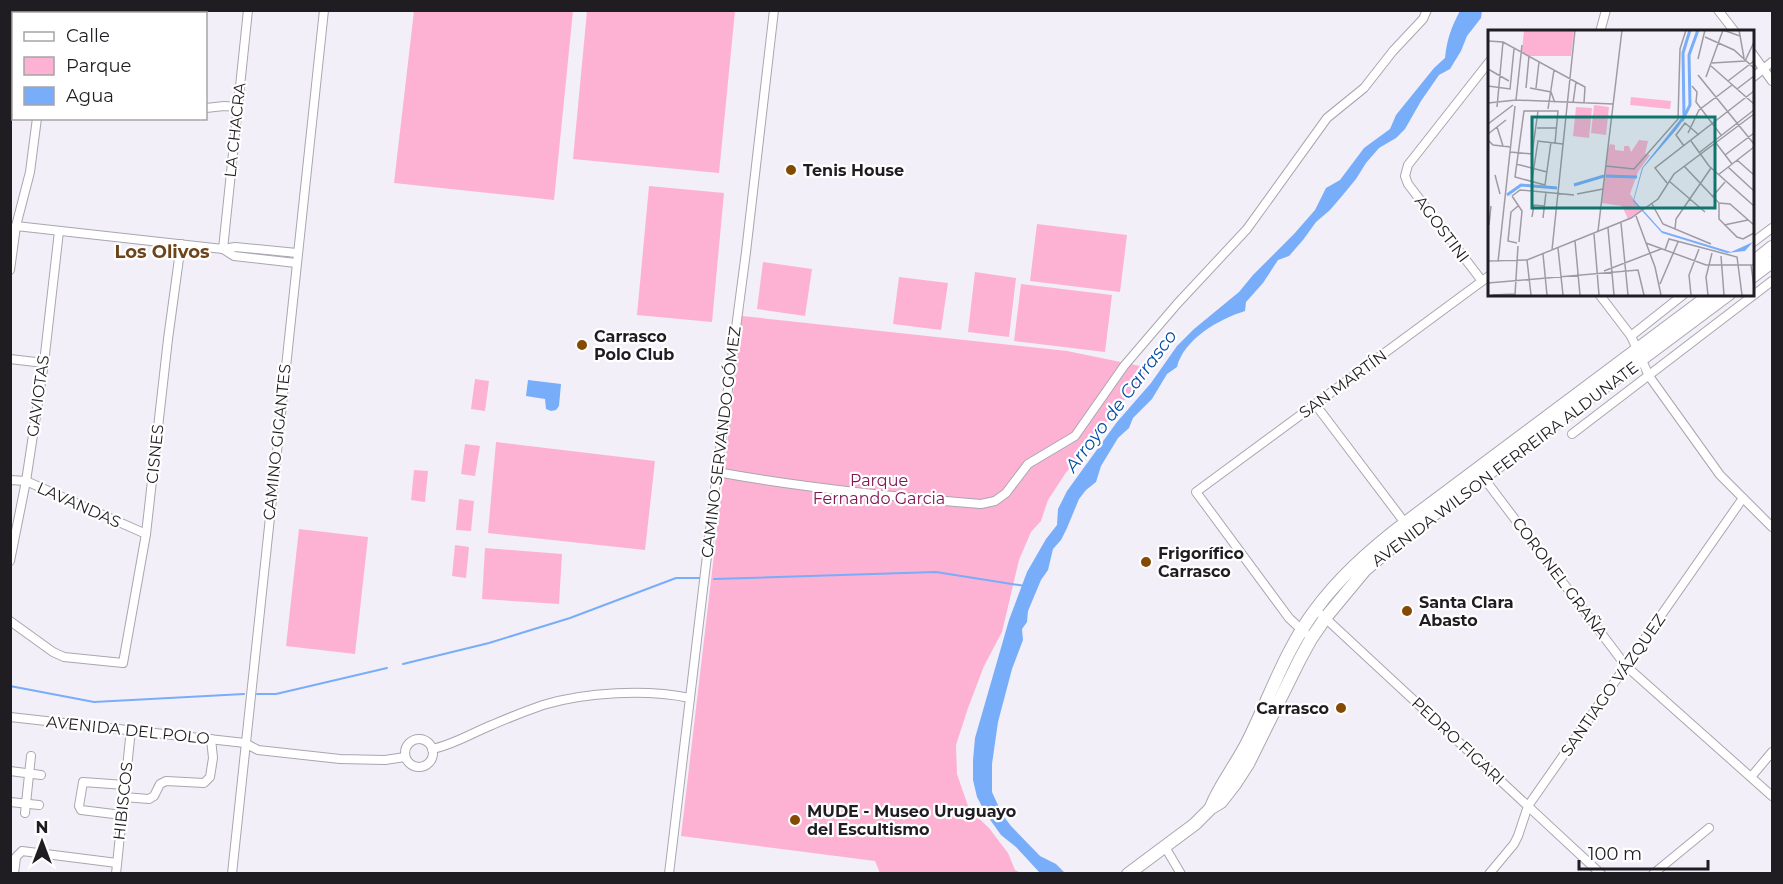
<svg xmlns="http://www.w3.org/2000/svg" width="1783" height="884" font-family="Montserrat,sans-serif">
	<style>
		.park { fill: #fdb2d3 }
		.water { fill: #78adf9 }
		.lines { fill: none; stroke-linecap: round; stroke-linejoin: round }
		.stream { stroke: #78adf9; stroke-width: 2 }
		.minor-casing { stroke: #a9a6af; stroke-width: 10 }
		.secondary-casing { stroke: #a9a6af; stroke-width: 14 }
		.minor { stroke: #fff; stroke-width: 8 }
		.secondary { stroke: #fff; stroke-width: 12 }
		.poi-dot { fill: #854a01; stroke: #fff; stroke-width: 2 }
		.labels { text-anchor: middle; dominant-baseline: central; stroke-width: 4.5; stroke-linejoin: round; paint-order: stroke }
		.street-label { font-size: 16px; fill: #1f1d21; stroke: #fff }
		.poi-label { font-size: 16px; font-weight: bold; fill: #1f1d21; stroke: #fff; text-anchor: start }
		.park-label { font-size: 16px; fill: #831655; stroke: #fff }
		.neighbourhood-label { font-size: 18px; font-weight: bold; fill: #6d4319; stroke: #fff }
		.water-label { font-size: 18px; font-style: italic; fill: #044ea4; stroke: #fff }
		.inset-river { fill: none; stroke: #78adf9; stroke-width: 3 }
		.inset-road { fill: none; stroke: #9e9ba3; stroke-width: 1.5 }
		.view { fill: #0f766e; fill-opacity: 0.15; stroke: #0f766e; stroke-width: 3 }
		.inset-edge { fill: none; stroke: #1f1d21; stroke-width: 3 }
	</style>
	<rect width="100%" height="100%" fill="#f3eff9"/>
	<!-- park -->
	<g class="park">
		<polygon points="414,11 573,11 554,200 394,183"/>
		<polygon points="587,11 735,11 719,173 573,159"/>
		<polygon points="649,186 724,193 712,322 637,315"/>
		<polygon points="1037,224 1127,235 1120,292 1030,281"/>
		<polygon points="763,262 812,269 805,316 757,309"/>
		<polygon points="975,272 1016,278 1009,337 968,332"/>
		<polygon points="899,277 948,283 941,330 893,324"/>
		<polygon points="1021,284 1112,295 1105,352 1014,341"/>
		<polygon points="742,316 1067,351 1150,368 1065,474 1048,500 1041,521 1031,532 1019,560 1002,632 984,666 968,708 956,745 957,774 969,809 989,828 1008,853 1015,870 1021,873 880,873 875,861 681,836"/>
		<polygon points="475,379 489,381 485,411 471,409"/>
		<polygon points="496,442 655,461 645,550 488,533"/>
		<polygon points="465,444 480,446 475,476 461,474"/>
		<polygon points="414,470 428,471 425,502 411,500"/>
		<polygon points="459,499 474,501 471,531 456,530"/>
		<polygon points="299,529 368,537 355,654 286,646"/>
		<polygon points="455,545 469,547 466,578 452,576"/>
		<polygon points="485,548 562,554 559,604 482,599"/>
	</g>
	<!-- water -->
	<g class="water">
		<path d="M1460 11H1482L1481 18 1467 36 1461 51 1450 69 1439 75 1421 101 1405 129 1396 138 1379 148 1366 163 1356 179 1342 196 1330 210 1316 222 1303 240 1289 256 1278 260 1263 283 1246 302 1245 311C1219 319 1184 339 1177 367L1167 374 1152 399 1133 418 1129 428 1118 438 1101 466 1096 482 1086 490 1079 499 1067 528 1061 540 1053 549 1048 570 1041 580 1028 611 1027 622 1022 629 1023 640 1012 669 998 722 992 764V792L1002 814 1011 826 1040 856 1056 864 1065 873H1040L1016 847 1001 835 986 814 977 797 973 780V760L975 738 1009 620 1027 572 1046 539 1057 525 1058 509 1067 491 1117 422 1151 383 1177 346 1194 329 1239 292 1253 275 1294 234 1315 210 1326 188 1340 180 1364 148 1390 129 1396 115 1434 68 1445 58C1447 39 1451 28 1460 11Z"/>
		<polygon points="528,380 561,384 559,406 556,410 551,411 546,409 545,399 526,396"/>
	</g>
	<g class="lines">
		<!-- stream -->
		<g class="stream">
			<polyline points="714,579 936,572 1025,586"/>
			<polyline points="403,664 489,643 570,618 676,578 700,578"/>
			<polyline points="10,686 94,702 244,694"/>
			<polyline points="257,694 276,694 387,668"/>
		</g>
		<defs>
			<g id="minor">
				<polyline points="1718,10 1735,32"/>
				<polyline points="49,14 49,10"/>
				<polyline points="1600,32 1606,10"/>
				<polyline points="1752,53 1772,81"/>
				<polyline points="1752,78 1772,62"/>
				<polyline points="206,108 224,106 238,107"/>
				<polyline points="16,226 223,249 235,247 297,253"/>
				<polyline points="1752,243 1772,228"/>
				<polyline points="223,249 248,10"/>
				<polyline points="223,249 234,256 296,263"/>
				<polyline points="10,270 16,226 30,172 37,118"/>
				<polyline points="1482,281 1408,184 1405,176 1408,165 1489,62"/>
				<polyline points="1599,294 1631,336 1649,376 1720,475 1772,527"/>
				<polyline points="1631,336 1684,294"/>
				<polyline points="10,359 44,363"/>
				<polyline points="1315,404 1405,523"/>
				<polyline points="1572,434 1772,281"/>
				<path d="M717 472C804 488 893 497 981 504L995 501 1006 493 1028 464 1075 436 1124 366 1177 304 1247 229 1327 118 1364 88 1393 51 1423 19 1427 10"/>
				<polyline points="1483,477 1626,666 1772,796"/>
				<polyline points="10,480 26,481 146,534"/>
				<polyline points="10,561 26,481 44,363 59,231"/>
				<polyline points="1322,615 1601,874"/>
				<polyline points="10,621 53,652 64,657 123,663 146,534 168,339 181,244"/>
				<polyline points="1305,633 1289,618 1196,492 1489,276"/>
				<polyline points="10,717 245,743 258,750 340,759 385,760 405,757"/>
				<circle cx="419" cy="753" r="14"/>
				<path d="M432 749C453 745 472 733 492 725 508 718 526 711 543 705 586 692 646 689 690 698"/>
				<polyline points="10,771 41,775"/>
				<polyline points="1751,777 1772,752"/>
				<polyline points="124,797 149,799 154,796 160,784 166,781 204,783 210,777 213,758 211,739"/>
				<polyline points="10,802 39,805"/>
				<polyline points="25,813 31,756"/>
				<polyline points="122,815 81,810 79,806 83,782 125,785"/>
				<polyline points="1165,847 1181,874"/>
				<polyline points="14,874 16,857 22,851 117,863"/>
				<polyline points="116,874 131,729"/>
				<polyline points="232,874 324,10"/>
				<polyline points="669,874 717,472 746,252 774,10"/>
				<polyline points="1489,874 1514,844 1518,836 1528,806 1743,498"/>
				<polyline points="1653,874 1709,828"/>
			</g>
			<g id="secondary">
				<polyline points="1752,263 1772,247"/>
				<polyline points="1752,277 1772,262"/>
				<path d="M1211 807C1220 784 1236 765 1247 743 1269 699 1286 648 1316 609 1341 575 1372 548 1405 523L1711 294"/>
				<polyline points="1128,874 1195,824 1211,808 1221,802 1235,784 1248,764 1300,659 1311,639 1326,617 1365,570 1409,533 1729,294"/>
			</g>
		</defs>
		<!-- minor casing -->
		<use href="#minor" class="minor-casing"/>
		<!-- secondary casing -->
		<use href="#secondary" class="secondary-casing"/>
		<!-- minor -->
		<use href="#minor" class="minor"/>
		<!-- secondary -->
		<use href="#secondary" class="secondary"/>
	</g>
	<!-- markers -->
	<g class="poi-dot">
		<circle cx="791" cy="170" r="6"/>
		<circle cx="582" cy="345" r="6"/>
		<circle cx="1146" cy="562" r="6"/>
		<circle cx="1407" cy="611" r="6"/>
		<circle cx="1341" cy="708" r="6"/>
		<circle cx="795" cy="820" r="6"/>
	</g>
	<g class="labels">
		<!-- street labels -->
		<g class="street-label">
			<text transform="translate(235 130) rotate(-84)">LA CHACRA</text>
			<text transform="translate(1442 229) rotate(53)">AGOSTINI</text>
			<text transform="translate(1343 384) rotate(-36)">SAN MARTÍN</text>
			<text transform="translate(38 396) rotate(-82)">GAVIOTAS</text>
			<text transform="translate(277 442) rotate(-84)">CAMINO GIGANTES</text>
			<text transform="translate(721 442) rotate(-83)">CAMINO SERVANDO GÓMEZ</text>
			<text transform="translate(155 454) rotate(-84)">CISNES</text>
			<text transform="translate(1505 464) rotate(-37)">AVENIDA WILSON FERREIRA ALDUNATE</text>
			<text transform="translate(79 505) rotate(24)">LAVANDAS</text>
			<text transform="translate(1560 578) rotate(53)">CORONEL GRAÑA</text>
			<text transform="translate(1613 685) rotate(-55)">SANTIAGO VÁZQUEZ</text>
			<text transform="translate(128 730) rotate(6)">AVENIDA DEL POLO</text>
			<text transform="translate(1458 741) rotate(43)">PEDRO FIGARI</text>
			<text transform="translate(123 801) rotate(-84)">HIBISCOS</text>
		</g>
		<!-- poi labels -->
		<g class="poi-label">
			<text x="803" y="170">Tenis House</text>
			<text x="594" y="336">Carrasco<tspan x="594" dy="18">Polo Club</tspan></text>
			<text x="1158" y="553">Frigorífico<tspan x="1158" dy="18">Carrasco</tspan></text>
			<text x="1419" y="602">Santa Clara<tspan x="1419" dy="18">Abasto</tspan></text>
			<text x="1329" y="708" text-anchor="end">Carrasco</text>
			<text x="807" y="811">MUDE - Museo Uruguayo<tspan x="807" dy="18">del Escultismo</tspan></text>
		</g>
		<!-- park labels -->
		<g class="park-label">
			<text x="879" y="480">Parque<tspan x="879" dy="18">Fernando Garcia</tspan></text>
		</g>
		<!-- neighbourhood labels -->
		<g class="neighbourhood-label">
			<text x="162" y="252">Los Olivos</text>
		</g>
		<!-- water labels -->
		<g class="water-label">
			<text transform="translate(1121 401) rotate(-53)">Arroyo de Carrasco</text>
		</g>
	</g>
	<!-- overview -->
	<g transform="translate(1488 30)">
		<rect width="266" height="266" fill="#f3eff9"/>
		<path d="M36 0H86L83 26H41L34 22ZM143 67 183 71 182 79 142 75ZM106 75 121 77 118 105 103 103ZM88 77 104 78 101 108 85 106ZM151 110 160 111 157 124 162 125 150 142 142 164 154 180 140 189 134 176 114 173 120 120 122 114 127 115V120L136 121V116H141L143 122Z" fill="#fdb2d3"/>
		<path d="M195 86 196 89 188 100 155 138 146 170 174 201 243 222 265 212 257 221 239 223 174 203 145 171 154 138Z" fill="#78adf9"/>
		<path class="inset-river" d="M196 87 195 23 202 0M194 91 202 75 201 25 210 0M118 146 149 147M86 155 116 146M19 165 33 155 69 158"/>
		<path class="inset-road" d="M235 0 252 6M251 0 256 28M217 7 246 20 266 38M0 11 15 12 97 57 96 73M210 29 217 0M224 33 257 31 266 12M223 36 266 74M0 39 21 51M210 45 266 114M218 47 235 0M240 51 266 31M0 56 22 59 26 19M204 56 209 62 208 72 233 105M38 58 41 26M42 58 63 62 67 73M48 58 51 32M249 59 266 46M28 70 34 15M0 73 28 70 125 74M85 73 88 52M9 77 15 12M60 79 66 40M0 94 25 75M9 97 15 116M49 98H69M200 103 211 80 244 55M0 104 18 90M0 110 5 115 23 117M49 111 75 114M203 111 221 136 266 176M63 112 57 155 27 147 36 81H70L67 113M228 113 244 134M196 116 188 105 197 93 211 105M22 122 45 124M212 122 266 80M44 124 50 81M237 125 266 103M249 130 266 145M28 134 59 142M118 136 146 139 190 89 192 19 198 0M196 136 231 173M240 137 266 161M7 145 12 164M230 145 266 117M44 150 50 111M181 151 217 182M179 153 167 138 266 61M89 164 115 159M24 166 32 160 86 165M24 166 34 181 31 212M224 167 237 152M231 173V189L249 207 255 209 266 203M231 173 242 174 266 195M164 174 175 194 223 214M148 186 167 237 173 265M44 187 46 175 56 176M55 188 58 162M133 193 140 265M1 195 3 176M236 195 260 190M120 198 126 265M187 199 188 189 223 138M110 201 134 0M106 204 111 265M87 211 92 265M29 213 20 211 23 182 30 176M158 213 218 235H266M70 218 75 265M64 220 87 0M177 220 181 209 249 227 254 265M55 224 59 265M233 226 236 265M39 230 43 265M0 231 39 230 143 188 170 169 186 144 266 84M10 232 27 76M263 235 266 257M116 241 173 219M0 253 150 240 156 265M172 254 190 212M4 265 27 264M27 265 30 216M203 265 201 245 211 219M220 265 218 247 224 223"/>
		<path class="view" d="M44 87H227V178H44Z"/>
		<rect width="266" height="266" class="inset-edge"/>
	</g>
	<!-- border -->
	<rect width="1783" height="884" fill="none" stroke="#1f1d21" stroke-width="24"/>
	<!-- legend -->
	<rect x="12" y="12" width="195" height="108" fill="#ffffff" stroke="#a5a5a6" stroke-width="1.5"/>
	<rect x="24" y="32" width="30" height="9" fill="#ffffff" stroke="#a5a5a6" stroke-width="1.5"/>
	<text x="66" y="42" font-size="18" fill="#1f1d21">Calle</text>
	<rect x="24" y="57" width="30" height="18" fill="#fdb2d3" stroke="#a5a5a6" stroke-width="1.5"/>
	<text x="66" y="72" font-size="18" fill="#1f1d21">Parque</text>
	<rect x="24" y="87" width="30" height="18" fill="#78adf9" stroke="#a5a5a6" stroke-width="1.5"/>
	<text x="66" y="102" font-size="18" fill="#1f1d21">Agua</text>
	<!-- north arrow -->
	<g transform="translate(42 842)" stroke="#ffffff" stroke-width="4.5" paint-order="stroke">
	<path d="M0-4.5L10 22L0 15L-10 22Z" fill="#1f1d21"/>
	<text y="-9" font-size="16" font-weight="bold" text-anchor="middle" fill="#1f1d21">N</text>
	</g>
	<!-- scale -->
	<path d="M1579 860v9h129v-9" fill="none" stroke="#1f1d21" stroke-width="3"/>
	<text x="1588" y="860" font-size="18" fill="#1f1d21" stroke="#ffffff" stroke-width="4.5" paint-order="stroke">100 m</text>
</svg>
